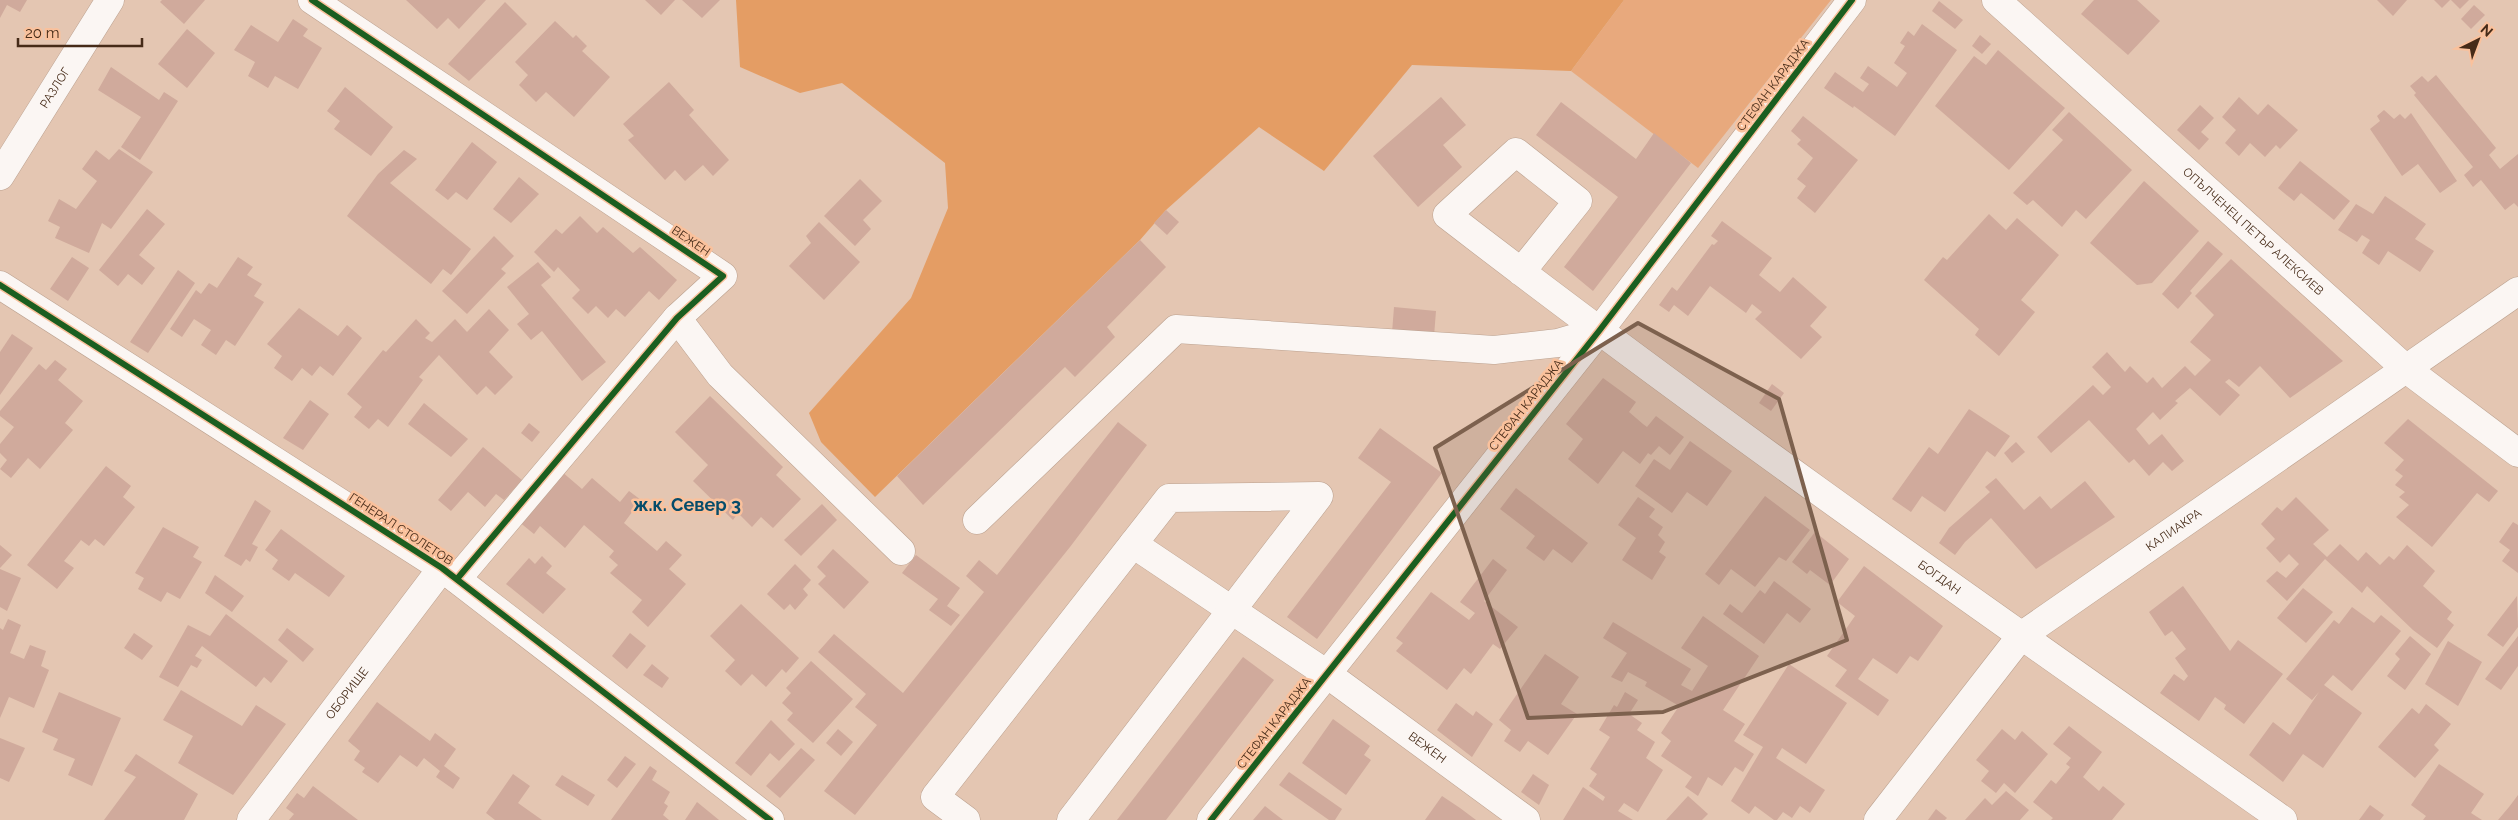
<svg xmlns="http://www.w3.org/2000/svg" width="2518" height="820" font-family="Raleway,sans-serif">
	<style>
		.green { fill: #e8a97d }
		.forest { fill: #e49d64 }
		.building { fill: #d0aa9c }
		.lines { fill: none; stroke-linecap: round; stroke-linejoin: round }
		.minor-casing { stroke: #bba18f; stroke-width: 29 }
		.minor { stroke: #fbf6f3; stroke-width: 28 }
		.cycleway-casing { stroke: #fac19c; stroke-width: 9 }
		.cycleway { stroke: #1b5e20; stroke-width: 6 }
		.marked { fill: #7d614e; fill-opacity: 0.2; stroke: #7d614e; stroke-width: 4; stroke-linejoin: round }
		.labels { text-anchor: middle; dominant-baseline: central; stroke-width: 5; stroke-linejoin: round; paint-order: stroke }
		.street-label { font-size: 12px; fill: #462b18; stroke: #fac19c }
		.district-label { font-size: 18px; font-weight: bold; fill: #064c6a; stroke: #fac19c }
	</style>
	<rect width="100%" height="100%" fill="#e4c6b2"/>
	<!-- green -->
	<polygon class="green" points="1624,0 1831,0 1698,168 1571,71"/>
	<!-- forest -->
	<polygon class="forest" points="736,0 1624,0 1571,71 1412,65 1324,171 1259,127 1166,210 1140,240 875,497 821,442 809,413 911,298 948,208 945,163 842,83 800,93 740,67"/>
	<!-- building -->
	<g class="building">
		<polygon points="0,0 27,0 20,12 7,5 0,18"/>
		<polygon points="162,0 205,0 184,24 160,2"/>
		<polygon points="406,0 486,0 459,29 448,18 437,29"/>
		<polygon points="645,0 675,0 661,15"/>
		<polygon points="682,0 720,0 702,18"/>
		<polygon points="2094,0 2137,0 2160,21 2128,55 2081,14"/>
		<polygon points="2377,0 2407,0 2393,16"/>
		<polygon points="2434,0 2450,0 2442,8"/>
		<polygon points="2451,0 2469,0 2460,9"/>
		<polygon points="1939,1 1963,20 1955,29 1932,11"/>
		<polygon points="505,2 527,24 469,81 448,64"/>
		<polygon points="2474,5 2485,15 2471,29 2461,19"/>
		<polygon points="293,19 308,29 303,36 322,48 298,89 275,76 268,88 248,76 255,62 234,50 251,25 278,42"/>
		<polygon points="555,21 573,38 576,35 587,46 582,51 610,77 574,117 546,92 536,102 519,85 528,75 515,62"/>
		<polygon points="1922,24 1957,50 1895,136 1854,106 1853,108 1824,88 1835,72 1863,92 1869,84 1860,78 1868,66 1897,87 1907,73 1894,63 1905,46 1900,43 1908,31 1914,36"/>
		<polygon points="187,29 215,53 187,88 158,64"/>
		<polygon points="1980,35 1991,44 1982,54 1972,46"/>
		<polygon points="1998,50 2065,108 2009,170 1935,106 1974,56 1986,65"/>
		<polygon points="111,67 159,100 164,92 178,101 140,160 121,147 141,117 98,90"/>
		<polygon points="2436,75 2496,148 2489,155 2500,169 2518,154 2518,207 2514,203 2505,210 2481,180 2473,187 2464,175 2473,167 2414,95 2416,93 2410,86 2422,76 2428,82"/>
		<polygon points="669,82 694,110 689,115 729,160 713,176 703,165 685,181 675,170 665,180 628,140 634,136 623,124"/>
		<polygon points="345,87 393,127 371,156 334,129 340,121 327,111"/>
		<polygon points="1441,97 1466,125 1443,145 1462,167 1418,207 1373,156"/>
		<polygon points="2239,97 2258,115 2268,104 2298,130 2280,149 2276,145 2265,157 2250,143 2239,156 2225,143 2236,130 2222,117"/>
		<polygon points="1561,102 1636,159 1654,133 1691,163 1593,291 1564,267 1618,197 1536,135"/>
		<polygon points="2200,105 2214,118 2201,132 2209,139 2199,150 2177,130"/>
		<polygon points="2384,110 2394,119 2400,114 2405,119 2411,113 2457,181 2440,193 2418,164 2402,176 2370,129 2380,121 2377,116"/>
		<polygon points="2069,112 2132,170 2086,219 2076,210 2062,227 2033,200 2027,205 2013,193 2063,140 2052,130"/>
		<polygon points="1803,116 1858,160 1815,213 1797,198 1806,186 1797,179 1813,158 1797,144 1801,140 1791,131"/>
		<polygon points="472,142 497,162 467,200 456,192 448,200 435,190"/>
		<polygon points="119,149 153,172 111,229 102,223 89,253 55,238 60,227 48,221 59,199 76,209 97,181 82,169 96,150 109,160"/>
		<polygon points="404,150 417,159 390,183 471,249 451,275 443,269 431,284 347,216 378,174"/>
		<polygon points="2300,161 2350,201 2334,220 2301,193 2294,201 2278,188"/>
		<polygon points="519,177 539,194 511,223 493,209"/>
		<polygon points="860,179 882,201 863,220 871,229 855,246 824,216"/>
		<polygon points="2144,181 2199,231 2152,283 2137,285 2090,243"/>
		<polygon points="2385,196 2426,224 2415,239 2434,251 2420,272 2388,251 2379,265 2362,253 2370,240 2362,235 2357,242 2338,230 2356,204 2373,214"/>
		<polygon points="147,209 165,224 139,255 155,268 142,285 128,274 118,286 99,270"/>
		<polygon points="1166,210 1179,222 1167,235 1154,223"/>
		<polygon points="1989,214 2006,230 2017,218 2059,255 2021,300 2035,312 1999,356 1975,335 1979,329 1924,280 1943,257 1947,260"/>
		<polygon points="580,216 597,233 603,227 633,253 640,247 677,280 659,300 649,291 625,317 616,309 608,318 596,306 588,314 572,298 580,290 558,267 554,272 534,252 556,229 562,234"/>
		<polygon points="1722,221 1772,258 1759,275 1780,292 1793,277 1827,307 1810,326 1822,337 1801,359 1755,319 1762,312 1752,304 1746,313 1710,286 1688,316 1674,305 1669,312 1659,305 1672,287 1677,291 1712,244 1714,245 1718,241 1711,236"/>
		<polygon points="819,222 860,262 824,300 789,266 811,243 806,236"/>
		<polygon points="494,236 514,256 501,269 506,273 467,314 442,291"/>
		<polygon points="1140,240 1166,267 1107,327 1115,337 1075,377 1065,367 923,505 897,476"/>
		<polygon points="2208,241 2223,254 2190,291 2192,293 2178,309 2162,294"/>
		<polygon points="72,257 89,268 68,301 50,289"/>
		<polygon points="238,257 253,267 247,275 262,284 254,296 264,302 235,346 226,340 216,355 201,345 211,330 194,319 182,337 170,329 196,290 201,294 209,283 217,288"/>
		<polygon points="2231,259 2343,361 2290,398 2260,366 2239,387 2229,379 2225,382 2240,395 2220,416 2190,388 2175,401 2178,403 2160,420 2153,412 2136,429 2149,445 2162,434 2184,461 2172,471 2163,462 2149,476 2134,459 2129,463 2089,420 2051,453 2037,437 2093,385 2103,395 2111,387 2092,367 2107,352 2125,372 2130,366 2147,383 2153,377 2162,388 2185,366 2195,376 2211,360 2190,342 2214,315 2195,296"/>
		<polygon points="538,262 551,277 541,285 606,362 582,381 542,331 531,340 517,324 529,314 507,287"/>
		<polygon points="178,270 195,283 148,353 130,342"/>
		<polygon points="1394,307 1436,311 1434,336 1392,333"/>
		<polygon points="299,308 338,336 347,325 362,338 333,376 320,366 312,376 302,368 292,381 274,368 282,356 267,344"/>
		<polygon points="489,309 509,330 489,352 513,377 495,395 486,386 477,395 439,355 419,377 423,380 388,427 378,419 369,429 354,417 362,407 347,394 383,350 386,352 416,319 430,333 425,338 432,342 455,319 467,332"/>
		<polygon points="12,334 33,348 0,395 0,352"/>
		<polygon points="55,360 67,369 58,380 83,401 65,423 73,430 40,469 28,458 11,478 0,469 7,460 0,453 0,444 14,427 0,416 0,411 39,364 46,370"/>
		<polygon points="1603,378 1636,402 1629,412 1643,424 1647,427 1656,416 1684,437 1670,455 1659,446 1651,455 1648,453 1640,464 1623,451 1598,484 1568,459 1583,439 1566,424"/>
		<polygon points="1772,384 1784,393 1771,411 1759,403"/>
		<polygon points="710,396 783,467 776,475 801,499 773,528 761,517 752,527 738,513 733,520 693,481 708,465 675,432"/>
		<polygon points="310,400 329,414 303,450 283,438"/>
		<polygon points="424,403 468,439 451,457 408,424"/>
		<polygon points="1969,409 2010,436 1995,457 1987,451 1945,512 1922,496 1911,512 1892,499 1929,447 1938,454"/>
		<polygon points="2408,419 2498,491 2489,502 2477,493 2432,547 2396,517 2409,505 2399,497 2405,492 2395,485 2403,476 2395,470 2404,460 2384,443"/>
		<polygon points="1118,422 1147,445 1070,547 855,815 824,791 877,725 855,707 866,694 818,652 834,634 903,693 984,592 966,576 979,560 997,575"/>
		<polygon points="529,423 540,432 532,442 521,433"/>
		<polygon points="1380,428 1442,473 1317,639 1287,617 1391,482 1358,458"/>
		<polygon points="1690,441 1732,471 1707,506 1687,492 1672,513 1635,486 1654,459 1670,470"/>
		<polygon points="2016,442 2025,452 2012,463 2004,453"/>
		<polygon points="483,447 522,480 504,500 496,494 485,507 468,492 451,511 438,500"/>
		<polygon points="106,466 131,486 123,497 135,507 104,546 95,539 89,546 81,540 64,561 74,568 57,589 27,565"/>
		<polygon points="561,471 582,489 592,478 620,502 629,491 641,500 624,523 657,551 666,541 682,555 669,569 686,584 648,627 632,612 642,600 610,573 618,565 609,557 614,551 584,525 565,548 540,526 534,534 518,521"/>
		<polygon points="1996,478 2024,510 2040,496 2051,509 2085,481 2115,517 2036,569 1991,518 1965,542 1955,555 1939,543 1949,528 1990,492 1985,487"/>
		<polygon points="1516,488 1588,543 1572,563 1553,549 1544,561 1526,548 1535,536 1500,509"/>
		<polygon points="1765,496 1810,530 1786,561 1779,557 1755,587 1731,569 1719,585 1705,574"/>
		<polygon points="1638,497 1655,509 1649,517 1663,527 1658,535 1665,542 1659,552 1666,557 1652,580 1622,560 1636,538 1618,525"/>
		<polygon points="2296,497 2329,530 2313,544 2327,557 2340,544 2358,561 2366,552 2380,565 2389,556 2394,560 2407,545 2435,571 2423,586 2452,612 2447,619 2454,625 2437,648 2413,630 2367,586 2362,593 2325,559 2287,601 2266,581 2277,571 2286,578 2299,564 2289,554 2280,563 2266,548 2275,539 2261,524 2277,507 2282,511"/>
		<polygon points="255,500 271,511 252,544 258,547 250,562 246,559 241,566 224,556"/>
		<polygon points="822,504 837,520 801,556 784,540"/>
		<polygon points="2513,522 2518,525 2518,573 2502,561 2510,550 2499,542"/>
		<polygon points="163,527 199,547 193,557 202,562 180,599 167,592 161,602 138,589 144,578 135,573"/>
		<polygon points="281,529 345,576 329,597 295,573 289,581 272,569 278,560 265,550"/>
		<polygon points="1815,532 1849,559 1830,585 1810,570 1807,574 1792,562"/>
		<polygon points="0,545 12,555 0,568"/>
		<polygon points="833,549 869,582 844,609 818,584 826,576 817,567"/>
		<polygon points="916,555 960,588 947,606 960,615 951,626 929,610 938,599 902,573"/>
		<polygon points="542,556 552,566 546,573 566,589 543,614 506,584 529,558 535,564"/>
		<polygon points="1493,559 1507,570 1484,601 1518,627 1500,649 1493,644 1471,674 1464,668 1447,690 1396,651 1403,643 1396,638 1431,592 1469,620 1475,613 1460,602"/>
		<polygon points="795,564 811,580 803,589 808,595 795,610 790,604 784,610 767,594"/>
		<polygon points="1864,566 1943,626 1918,661 1910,656 1897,674 1873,658 1858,679 1889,700 1878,716 1835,686 1847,670 1827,656 1855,616 1837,602"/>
		<polygon points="0,569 21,578 7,611 0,607"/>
		<polygon points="215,575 244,596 232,612 205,593"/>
		<polygon points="1774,581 1811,609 1800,623 1787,613 1764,644 1723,614 1730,604 1742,613 1760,590 1765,594"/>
		<polygon points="2183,586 2230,651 2238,640 2283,674 2244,724 2224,709 2226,705 2215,697 2199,721 2160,693 2174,674 2184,681 2188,676 2175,658 2186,649 2172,631 2165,636 2149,612"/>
		<polygon points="2303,588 2333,612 2306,643 2277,618"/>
		<polygon points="2517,596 2518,627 2503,647 2487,635"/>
		<polygon points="741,604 799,658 786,673 782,669 766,687 752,674 741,686 725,671 735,660 710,636"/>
		<polygon points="2352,607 2374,623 2381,615 2401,631 2352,691 2333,675 2324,685 2362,713 2323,768 2303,754 2283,782 2249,755 2273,722 2290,735 2319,692 2312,700 2286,679 2334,620 2339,624"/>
		<polygon points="226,614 288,661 271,683 264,677 256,687 202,646 195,656 202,660 197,668 191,665 178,687 159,677 188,625 210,636"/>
		<polygon points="1703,616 1759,656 1723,710 1745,724 1734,741 1754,754 1743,772 1735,767 1722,786 1708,777 1698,796 1685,787 1692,777 1661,756 1671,741 1661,733 1679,706 1645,686 1647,682 1628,672 1622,682 1611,677 1627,653 1603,638 1613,622 1691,669 1681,685 1692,691 1708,666 1681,648"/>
		<polygon points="8,619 21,625 10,653 24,659 30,645 46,651 41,666 49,670 34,708 9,697 0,718 0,628 3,630"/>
		<polygon points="287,628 314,649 303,662 278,640"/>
		<polygon points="134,633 153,646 142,660 124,648"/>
		<polygon points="630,633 646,646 627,669 612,656"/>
		<polygon points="2410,636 2431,654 2405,690 2387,676 2400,659 2395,654"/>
		<polygon points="2518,636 2518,666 2501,690 2485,679"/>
		<polygon points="2448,641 2482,662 2458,706 2425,684"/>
		<polygon points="1545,654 1579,677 1561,704 1577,714 1548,755 1528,741 1520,752 1504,741 1511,730 1499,720"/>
		<polygon points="1243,657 1274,680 1166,820 1117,820"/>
		<polygon points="811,661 853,699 813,743 787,720 793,713 782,703 791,693 786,688"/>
		<polygon points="652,664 669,678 662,688 643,675"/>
		<polygon points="1789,664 1847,703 1806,764 1782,748 1776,758 1825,790 1810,813 1800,806 1792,818 1783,812 1777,820 1774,820 1755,806 1749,814 1731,801 1763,747 1743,735"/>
		<polygon points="181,690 242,726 256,705 286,724 233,795 178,763 193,736 163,720"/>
		<polygon points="59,692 121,718 92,786 68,775 75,759 53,750 58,739 42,732"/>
		<polygon points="1625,692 1638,700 1629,714 1642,723 1637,730 1655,742 1646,758 1663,770 1638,812 1624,803 1618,811 1633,820 1563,820 1583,787 1603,801 1605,797 1589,786 1597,774 1590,769 1610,737 1599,730 1614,705 1617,707"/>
		<polygon points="377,702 430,741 435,733 456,749 444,766 460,778 453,789 436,777 440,771 424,758 417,767 400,755 378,783 362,772 365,768 354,760 360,751 348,741"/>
		<polygon points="1456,703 1473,716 1476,711 1493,724 1472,757 1437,730"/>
		<polygon points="2426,704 2451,724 2434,745 2439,750 2415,778 2378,747 2412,708 2419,714"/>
		<polygon points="1333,719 1370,746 1364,755 1371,760 1346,795 1302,763"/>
		<polygon points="771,720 795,744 779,761 770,753 751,776 735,763"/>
		<polygon points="2069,726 2102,752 2083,777 2099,791 2103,786 2125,804 2112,820 2051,820 2053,818 2033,802 2051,780 2056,784 2070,767 2066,764 2071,758 2053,744"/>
		<polygon points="838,729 853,742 841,756 826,743"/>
		<polygon points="2002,729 2015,740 2022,731 2048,754 2015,793 2004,783 1996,793 1981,781 1989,771 1976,760"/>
		<polygon points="0,738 25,748 9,782 0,778"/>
		<polygon points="801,748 815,760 780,798 766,786"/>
		<polygon points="136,754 198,794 184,820 104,820 136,777 124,771"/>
		<polygon points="625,756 636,764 617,788 607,780"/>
		<polygon points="2439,764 2484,794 2471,813 2482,820 2423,820 2426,816 2411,805"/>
		<polygon points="650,766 657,771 652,780 670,792 664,803 668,806 663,815 669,820 611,820"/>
		<polygon points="1289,772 1342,809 1335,820 1329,820 1279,785"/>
		<polygon points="513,774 530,786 518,803 542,820 495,820 486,813"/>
		<polygon points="1533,774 1549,785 1539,805 1521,792"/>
		<polygon points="562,775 595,795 588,806 555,785"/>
		<polygon points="313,786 358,820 289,820 294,814 286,808 297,793 304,798"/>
		<polygon points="2006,791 2029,810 2020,820 1965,820 1985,798 1992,805"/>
		<polygon points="2518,795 2518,820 2498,820 2509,807"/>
		<polygon points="1442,796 1460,808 1476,820 1425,820"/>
		<polygon points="1688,796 1708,814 1702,820 1666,820"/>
		<polygon points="697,802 719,820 685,820"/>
		<polygon points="2370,805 2384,815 2380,820 2359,820"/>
		<polygon points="1265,806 1283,820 1253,820"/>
		<polygon points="1936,809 1947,818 1945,820 1928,820"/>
	</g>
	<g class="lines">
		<defs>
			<g id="minor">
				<polyline points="312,0 723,276 677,318 457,579"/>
				<path id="s1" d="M1996 0 2405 368 2518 453"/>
				<path id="s2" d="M0 176 110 0"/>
				<path id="s3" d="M1521 272 1578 201 1516 152 1447 215C1719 425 2002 622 2283 820"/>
				<polyline points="0,285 442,568 770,820"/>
				<polyline points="677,318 720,375 901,551"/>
				<polyline points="977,520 1176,329 1494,350 1558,343 1599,331"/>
				<path id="s4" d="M1133 544 1327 674 1526 820"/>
				<path id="s5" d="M251 820 442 568"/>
				<polyline points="966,820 935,797 1169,498 1319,496 1071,820"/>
				<polyline points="1211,820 1599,331 1852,0"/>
				<path id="s6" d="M1878 820 2021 636 2518 291"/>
			</g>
		</defs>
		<!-- minor casing -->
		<use href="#minor" class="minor-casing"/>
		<!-- minor -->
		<use href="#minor" class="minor"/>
		<defs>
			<g id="cycleway">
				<polyline points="312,0 723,276 677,318 457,579"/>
				<polyline points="0,285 442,568 770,820"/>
				<polyline points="1211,820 1599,331 1852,0"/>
			</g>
		</defs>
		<!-- cycleway casing -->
		<use href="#cycleway" class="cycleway-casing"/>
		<!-- cycleway -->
		<use href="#cycleway" class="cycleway"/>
	</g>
	<!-- marked area -->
	<path class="marked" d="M1638 323 1779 399 1847 640 1663 712 1528 718 1435 448Z"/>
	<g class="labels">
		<!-- street labels -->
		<g class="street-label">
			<text transform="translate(1773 85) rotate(-53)">СТЕФАН КАРАДЖА</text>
			<text stroke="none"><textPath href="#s2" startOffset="104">РАЗЛОГ</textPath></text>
			<text stroke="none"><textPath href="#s1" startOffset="346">ОПЪЛЧЕНЕЦ ПЕТЪР АЛЕКСИЕВ</textPath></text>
			<text transform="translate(691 241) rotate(34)">ВЕЖЕН</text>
			<text transform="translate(1526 405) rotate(-52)">СТЕФАН КАРАДЖА</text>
			<text transform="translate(401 529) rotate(33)">ГЕНЕРАЛ СТОЛЕТОВ</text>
			<text stroke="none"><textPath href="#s6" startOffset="419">КАЛИАКРА</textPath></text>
			<text stroke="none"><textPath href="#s3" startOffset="875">БОГДАН</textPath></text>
			<text stroke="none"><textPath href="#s5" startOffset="159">ОБОРИЩЕ</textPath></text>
			<text transform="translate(1274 723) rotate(-52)">СТЕФАН КАРАДЖА</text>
			<text stroke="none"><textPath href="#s4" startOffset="358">ВЕЖЕН</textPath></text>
		</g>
		<!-- district labels -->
		<g class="district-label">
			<text x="687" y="504">ж.к. Север 3</text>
		</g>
	</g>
	<!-- north arrow -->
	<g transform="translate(2478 40) rotate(42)" stroke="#fac19c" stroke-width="4" paint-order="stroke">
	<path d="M0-4L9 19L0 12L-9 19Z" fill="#462b18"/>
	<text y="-8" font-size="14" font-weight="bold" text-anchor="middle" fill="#462b18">N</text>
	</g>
	<!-- scale -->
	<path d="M18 38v8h124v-8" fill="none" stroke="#462b18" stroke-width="2.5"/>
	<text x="25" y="38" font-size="15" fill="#462b18" stroke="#fac19c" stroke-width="4" paint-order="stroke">20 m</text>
</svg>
